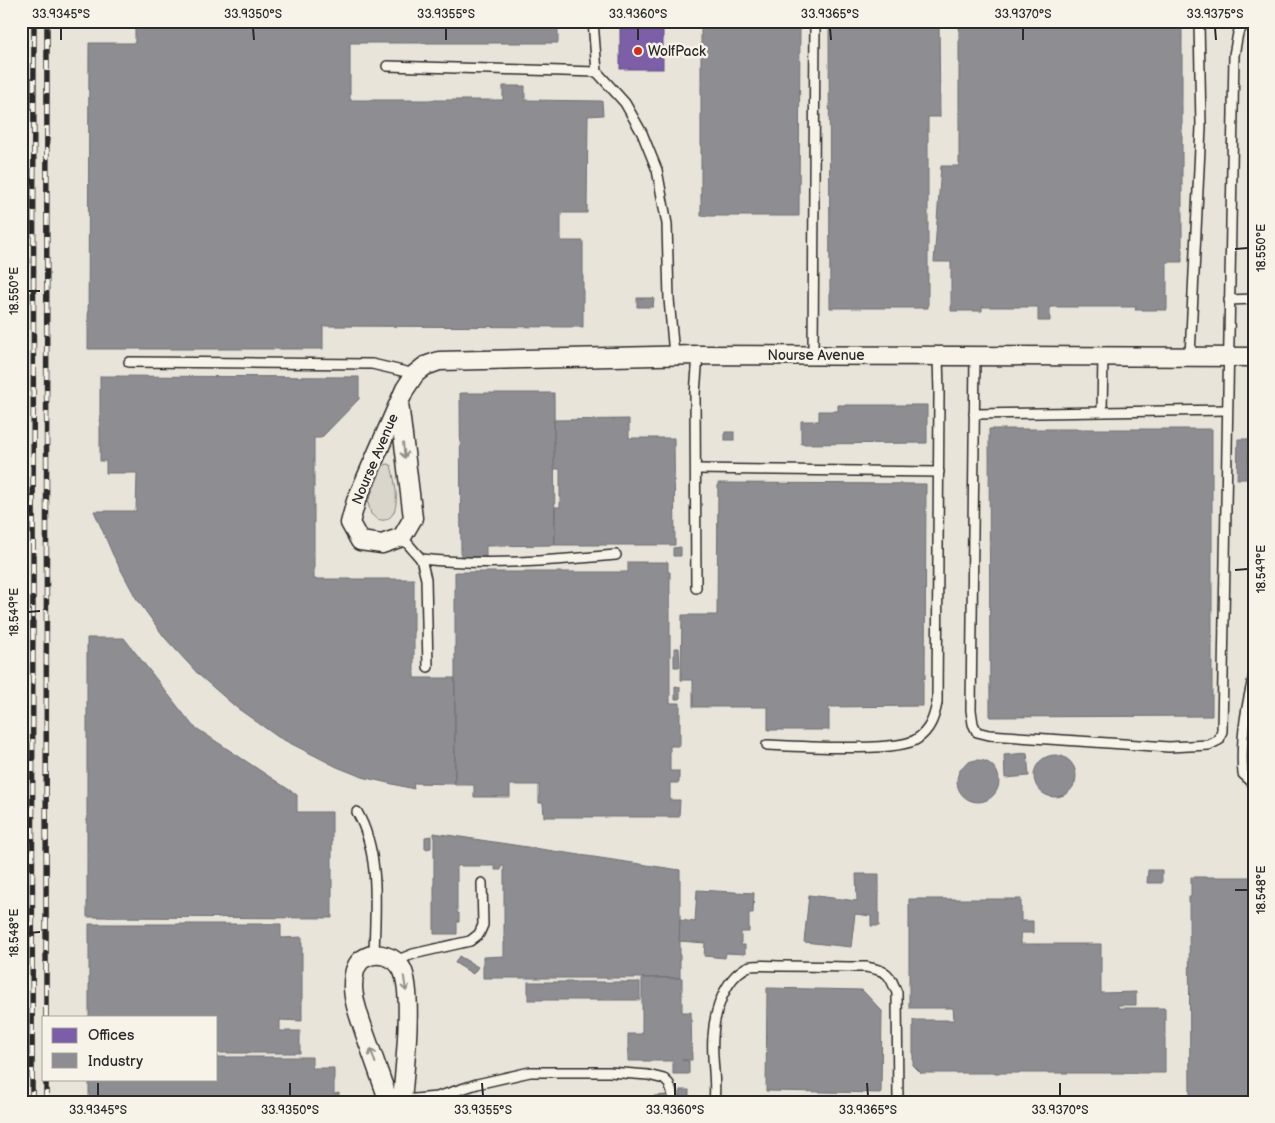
<svg xmlns="http://www.w3.org/2000/svg" width="1275" height="1123" font-family="'Balsamiq Sans',sans-serif">
	<style>
		.built { fill: #e8e4da; fill-rule: evenodd }
		.green { fill: #dad6cc; stroke: #82807c }
		.offices { fill: #7b5ea7; stroke: #634f82 }
		.industry { fill: #8d8d92; stroke: #707073 }
		.lines { fill: none; stroke-linecap: round; stroke-linejoin: round }
		.lane-casing { stroke: #2b2b2b; stroke-width: 12 }
		.street-casing { stroke: #2b2b2b; stroke-width: 21 }
		.lane { stroke: #f7f3e8; stroke-width: 9 }
		.street { stroke: #f7f3e8; stroke-width: 18 }
		.rail-casing { stroke: #2b2b2b; stroke-width: 5.5 }
		.rail { stroke: #f7f3e8; stroke-width: 4; stroke-dasharray: 11; stroke-linecap: butt }
		.oneway { stroke: #918f8a }
		.ticks { fill: none; stroke: #2b2b2b; stroke-width: 2 }
		.poi-dot { fill: #c8321e; stroke: #f7f3e8; stroke-width: 2 }
		.labels { text-anchor: middle; dominant-baseline: central; stroke-width: 5; stroke-linejoin: round; paint-order: stroke }
		.poi-label { font-size: 14px; fill: #2b2b2b; stroke: #f7f3e8; text-anchor: start }
		.street-label { font-size: 14px; fill: #2b2b2b; stroke: #f7f3e8 }
		.neatline { fill: none; stroke: #2b2b2b; stroke-width: 2 }
		.ticks-label { font-size: 12px; text-anchor: middle; fill: #2b2b2b }
	</style>
	<rect width="100%" height="100%" fill="#f7f3e8"/>
	<filter id="ink" filterUnits="userSpaceOnUse"><feTurbulence type="fractalNoise" baseFrequency=".02" numOctaves="2"/><feDisplacementMap in="SourceGraphic" scale="10" xChannelSelector="R" yChannelSelector="G"/><feConvolveMatrix kernelMatrix="1 2 1 2 8 2 1 2 1" color-interpolation-filters="sRGB"/></filter>
	<g filter="url(#ink)">
		<!-- built -->
		<path class="built" d="M21 21H1254V1102H21ZM44 1017H216V1079H44Z"/>
		<!-- green -->
		<path class="green" d="M387 464 391 465C394 479 404 514 385 520 380 521 375 518 371 514L368 503 369 499 383 466Z"/>
		<!-- offices -->
		<rect class="offices" x="620" y="21" width="43" height="48"/>
		<!-- industry -->
		<g class="industry">
			<polygon points="135,21 558,21 558,43 350,43 350,100 503,100 503,86 525,86 525,100 602,101 603,115 588,116 587,213 561,213 561,241 583,241 583,327 323,326 323,349 88,349 89,43 135,43"/>
			<polygon points="701,21 800,21 799,216 701,216"/>
			<polygon points="829,21 939,21 940,117 928,117 928,308 830,308"/>
			<polygon points="959,21 1182,21 1182,262 1167,262 1167,310 1135,310 1136,307 1050,307 1050,321 1038,321 1038,307 982,307 982,311 951,311 951,262 934,262 941,166 959,166"/>
			<polygon points="637,298 654,298 653,307 637,307"/>
			<polygon points="100,376 359,377 359,399 321,438 314,438 314,579 414,579 414,678 455,678 455,784 413,783 414,789 362,777 337,767 278,737 237,708 199,675 165,638 136,598 113,555 94,511 136,511 137,473 106,473 106,461 100,461"/>
			<polygon points="460,393 554,393 555,545 486,546 486,558 461,558"/>
			<polygon points="838,405 927,405 927,443 801,444 801,421 819,421 819,411 838,411"/>
			<polygon points="629,419 629,438 674,438 675,545 555,545 555,507 560,507 560,469 554,469 554,420"/>
			<polygon points="989,429 1212,429 1212,716 990,717"/>
			<rect x="725" y="432" width="9" height="8"/>
			<polygon points="1238,439 1249,439 1248,479 1237,479"/>
			<polygon points="718,483 926,484 925,679 923,678 923,706 829,707 829,730 768,730 768,707 693,707 693,680 681,680 682,615 717,615"/>
			<polygon points="681,547 681,556 673,556 673,548"/>
			<polygon points="628,562 668,562 668,572 670,572 670,703 680,703 680,746 670,746 670,771 679,771 679,783 670,783 670,800 680,800 679,817 544,817 543,803 539,803 539,785 510,785 510,797 474,797 474,785 455,785 455,572 628,572"/>
			<polygon points="87,638 124,638 193,726 297,795 297,812 332,812 332,918 87,917"/>
			<polygon points="674,648 679,648 680,667 674,667"/>
			<polygon points="675,686 680,687 680,699 675,699"/>
			<polygon points="1252,705 1254,705 1254,770 1253,770"/>
			<polygon points="1027,753 1029,776 1005,778 1004,755"/>
			<circle cx="1055" cy="776" r="21"/>
			<circle cx="978" cy="781" r="21"/>
			<polygon points="434,833 680,870 680,978 483,978 483,957 504,956 504,866 501,866 501,870 495,870 495,866 457,866 457,913 459,913 459,922 457,922 457,934 434,934"/>
			<polygon points="431,836 431,848 425,849 425,837"/>
			<polygon points="1148,870 1162,870 1162,883 1147,883"/>
			<polygon points="856,874 879,874 879,926 871,926 871,916 855,914 851,947 804,942 809,895 857,901"/>
			<polygon points="1191,877 1254,877 1254,1102 1108,1102 1190,1101 1189,897 1191,897"/>
			<polygon points="697,890 754,893 753,913 749,913 749,932 741,932 741,945 745,945 745,954 726,953 725,958 704,956 705,943 679,941 680,920 695,922"/>
			<polygon points="909,899 1021,899 1021,921 1033,921 1033,933 1021,933 1021,944 1101,944 1101,993 1136,992 1136,1005 1118,1005 1118,1008 1165,1008 1165,1073 921,1073 913,1065 913,1020 954,1020 953,1008 909,1008"/>
			<polygon points="89,924 281,924 281,938 302,937 302,1021 280,1020 280,1031 300,1031 300,1053 216,1053 216,1017 89,1017"/>
			<polygon points="459,956 478,967 473,974 455,963"/>
			<polygon points="642,978 682,978 682,1012 691,1012 692,1060 682,1060 689,1061 689,1074 673,1074 673,1061 628,1061 628,1034 642,1034"/>
			<rect x="528" y="982" width="112" height="18"/>
			<polygon points="767,988 862,990 882,1011 881,1093 766,1091"/>
			<polygon points="216,1057 312,1057 312,1068 334,1068 334,1094 339,1093 339,1102 89,1102 89,1079 216,1079"/>
			<rect x="680" y="1090" width="9" height="12"/>
			<polygon points="666,1095 666,1102 655,1102 654,1096"/>
		</g>
		<g class="lines">
			<defs>
				<g id="lane">
					<polyline points="593,21 597,72 625,103 642,133 657,170 667,224 669,299 674,355"/>
					<polyline points="387,66 597,72"/>
					<polyline points="1229,300 1254,299"/>
					<polyline points="813,355 815,21"/>
					<polyline points="975,356 971,710 973,724 977,732 989,735 1169,747 1209,745 1219,740 1222,731 1234,55 1238,33 1247,21"/>
					<polyline points="1190,356 1201,127 1199,21"/>
					<polyline points="129,362 372,364 415,374"/>
					<polyline points="1102,412 1103,356"/>
					<polyline points="974,414 1227,410"/>
					<polyline points="696,469 939,472"/>
					<polyline points="402,537 421,559 426,579 428,667"/>
					<path d="M421 559C486 566 551 561 616 555"/>
					<polyline points="696,588 695,394 698,355"/>
					<path d="M1254 675C1246 707 1240 741 1243 774L1254 784"/>
					<path d="M767 745C797 746 897 753 917 739 930 730 934 718 937 703L939 393 938 356"/>
					<path d="M357 812C381 854 375 908 374 955"/>
					<polyline points="395,961 413,954 470,941 479,934 483,925 482,883"/>
					<polyline points="403,1100 437,1097 477,1084 530,1072 609,1072 648,1075 664,1079 669,1084 673,1095 674,1102"/>
					<path d="M714 1102C717 1080 711 1058 713 1037 714 1013 724 979 747 967 754 964 773 966 782 966 810 966 838 967 866 967 888 971 889 973 897 993L898 1102"/>
				</g>
				<g id="street">
					<polyline points="399,403 413,518 402,537 382,544 360,541 350,523 356,501 405,389 415,374 425,366 439,361 698,355 1254,357"/>
					<path d="M389 1102C381 1079 373 1056 365 1034 360 1018 353 1002 353 986 353 977 355 964 363 959 376 950 395 956 402 969 414 993 404 1073 402 1102"/>
				</g>
			</defs>
			<!-- lane casing -->
			<use href="#lane" class="lane-casing"/>
			<!-- street casing -->
			<use href="#street" class="street-casing"/>
			<!-- lane -->
			<use href="#lane" class="lane"/>
			<!-- street -->
			<use href="#street" class="street"/>
			<defs>
				<g id="rail">
					<polyline points="46,1017 47,21"/>
					<polyline points="32,1102 34,21"/>
					<polyline points="46,1102 46,1079"/>
				</g>
			</defs>
			<!-- rail casing -->
			<use href="#rail" class="rail-casing"/>
			<!-- rail -->
			<use href="#rail" class="rail"/>
		</g>
		<!-- one-way arrows -->
		<defs><path id="oneway-shaft" d="M-6 0H5M1.5-3L5.5 0L1.5 3" fill="none" stroke-width="1.6" stroke-linecap="round" stroke-linejoin="round" transform="scale(1.25)"/></defs>
		<g class="oneway">
			<use href="#oneway-shaft" transform="translate(404 451) rotate(83)"/>
			<use href="#oneway-shaft" transform="translate(405 984) rotate(81)"/>
			<use href="#oneway-shaft" transform="translate(373 1056) rotate(-109)"/>
		</g>
	</g>
	<!-- ticks -->
	<path class="ticks" d="M61 28V40M253 28 254 40M446 28V40M638 28V40M830 28 831 40M1023 28V40M1215 28 1216 40M1235 249 1248 248M28 291H40M1235 570 1248 569M28 612 40 611M1235 890H1248M28 933 40 932M98 1083V1096M290 1083V1096M482 1083 483 1096M675 1083V1096M867 1083 868 1096M1060 1083V1096"/>
	<!-- markers -->
	<circle class="poi-dot" cx="638" cy="51" r="5"/>
	<g class="labels">
		<!-- poi labels -->
		<g class="poi-label">
			<text x="648" y="51">WolfPack</text>
		</g>
		<!-- street labels -->
		<g class="street-label">
			<text x="816" y="355">Nourse Avenue</text>
			<text transform="translate(375 459) rotate(-67)">Nourse Avenue</text>
		</g>
	</g>
	<!-- margin -->
	<rect width="1275" height="1123" fill="none" stroke="#f7f3e8" stroke-width="55"/>
	<!-- legend -->
	<rect x="42" y="1016" width="175" height="65" fill="#f7f3e8" stroke="#a5a39c"/>
	<rect x="52" y="1028" width="25" height="15" fill="#7b5ea7" stroke="#a5a39c"/>
	<text x="88" y="1040" font-size="15" fill="#2b2b2b">Offices</text>
	<rect x="52" y="1053" width="25" height="15" fill="#8d8d92" stroke="#a5a39c"/>
	<text x="88" y="1066" font-size="15" fill="#2b2b2b">Industry</text>
	<rect x="28" y="28" width="1220" height="1068" class="neatline"/>
	<g class="ticks-label">
		<text x="61" y="18">33.9345°S</text>
		<text x="253" y="18">33.9350°S</text>
		<text x="446" y="18">33.9355°S</text>
		<text x="638" y="18">33.9360°S</text>
		<text x="830" y="18">33.9365°S</text>
		<text x="1023" y="18">33.9370°S</text>
		<text x="1215" y="18">33.9375°S</text>
		<text transform="translate(1261 248) rotate(-90)" y="4">18.550°E</text>
		<text transform="translate(14 291) rotate(-90)" y="4">18.550°E</text>
		<text transform="translate(1261 569) rotate(-90)" y="4">18.549°E</text>
		<text transform="translate(14 612) rotate(-90)" y="4">18.549°E</text>
		<text transform="translate(1261 890) rotate(-90)" y="4">18.548°E</text>
		<text transform="translate(14 933) rotate(-90)" y="4">18.548°E</text>
		<text x="98" y="1114">33.9345°S</text>
		<text x="290" y="1114">33.9350°S</text>
		<text x="483" y="1114">33.9355°S</text>
		<text x="675" y="1114">33.9360°S</text>
		<text x="868" y="1114">33.9365°S</text>
		<text x="1060" y="1114">33.9370°S</text>
	</g>
</svg>
